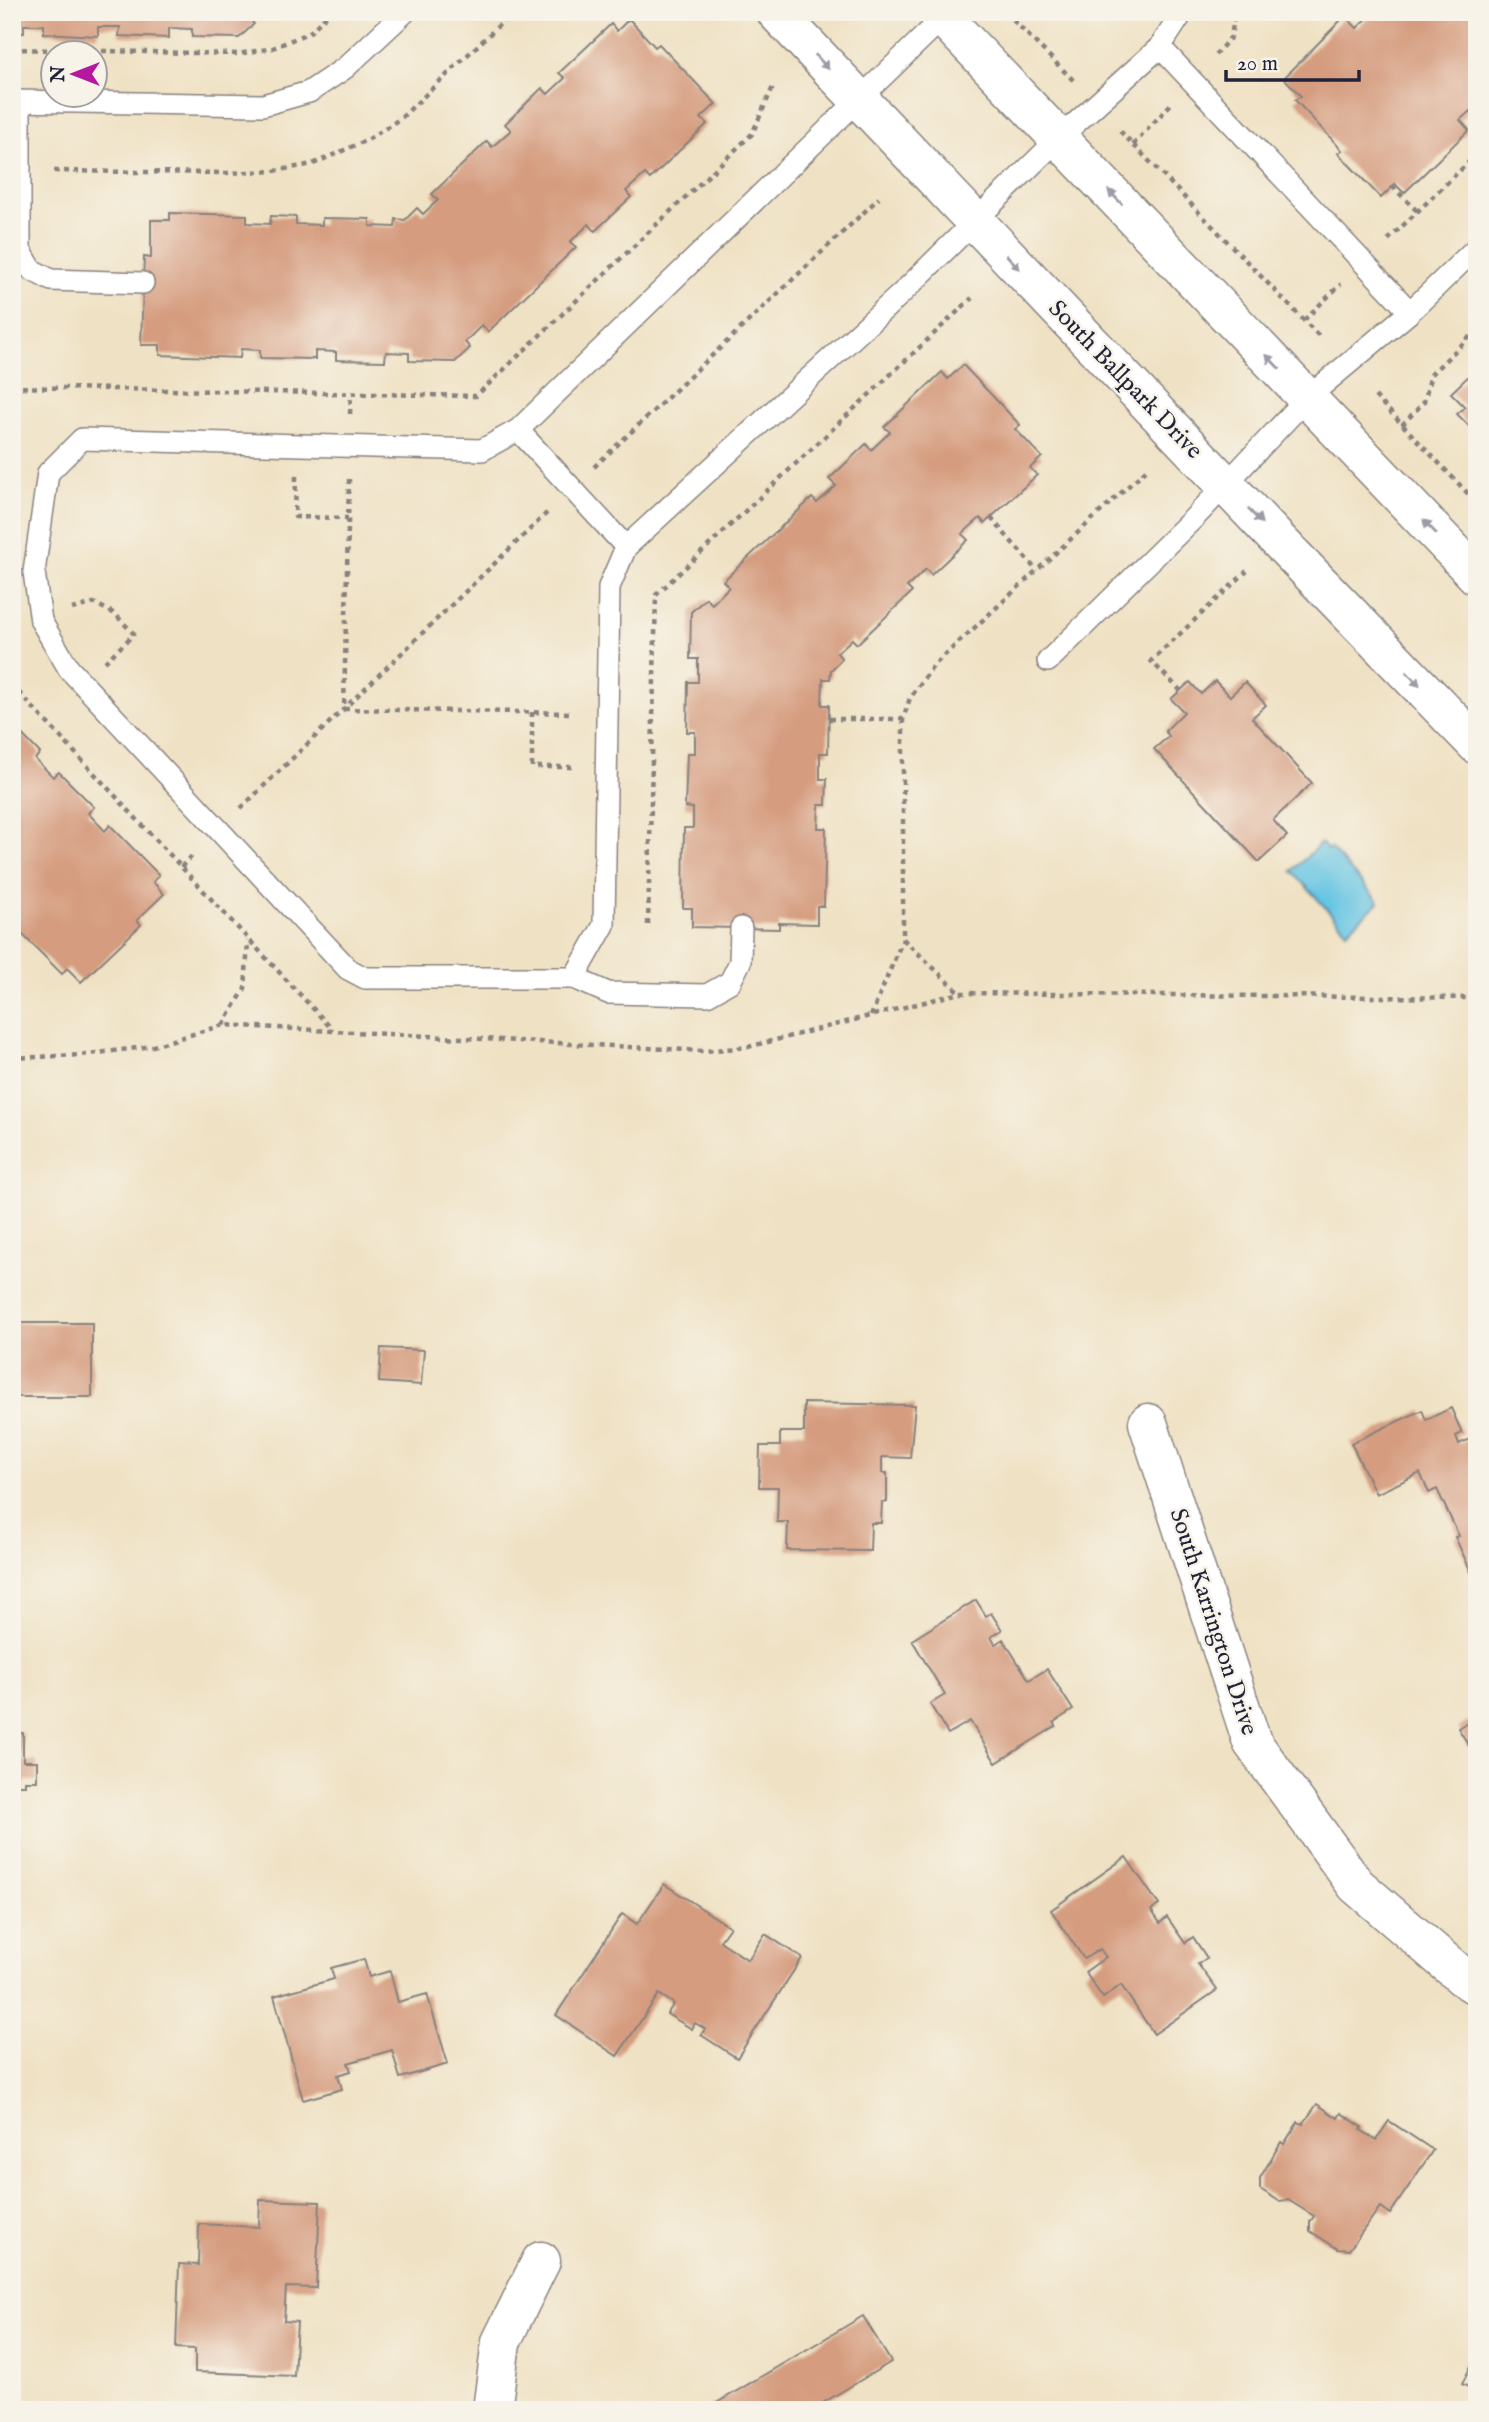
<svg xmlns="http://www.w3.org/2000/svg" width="1489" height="2422" font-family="'IM FELL English',serif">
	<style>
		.water { fill: #65c4e3; stroke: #44738f; stroke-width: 2 }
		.building { fill: #d59c7f }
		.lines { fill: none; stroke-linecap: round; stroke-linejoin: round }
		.service-casing { stroke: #88827f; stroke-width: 24 }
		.minor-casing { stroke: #88827f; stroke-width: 41 }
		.path { stroke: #88827f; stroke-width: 4.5; stroke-dasharray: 5 5; stroke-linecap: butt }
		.service { stroke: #fff; stroke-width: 21 }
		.minor { stroke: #fff; stroke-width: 38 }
		.oneway { fill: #9c9ca7 }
		.labels { text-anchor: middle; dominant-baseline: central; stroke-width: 5; stroke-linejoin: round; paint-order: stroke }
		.street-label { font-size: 24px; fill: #22223b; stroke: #f7f3e8 }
	</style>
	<rect width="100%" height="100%" fill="#f7f3e8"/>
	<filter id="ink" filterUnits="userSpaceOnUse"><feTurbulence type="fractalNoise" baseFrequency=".0143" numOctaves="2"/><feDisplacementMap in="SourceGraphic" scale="14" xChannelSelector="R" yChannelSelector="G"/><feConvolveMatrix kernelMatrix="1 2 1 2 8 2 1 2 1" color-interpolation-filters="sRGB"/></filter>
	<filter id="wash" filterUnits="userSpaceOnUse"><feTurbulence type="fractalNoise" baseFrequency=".00686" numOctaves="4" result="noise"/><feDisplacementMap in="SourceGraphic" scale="28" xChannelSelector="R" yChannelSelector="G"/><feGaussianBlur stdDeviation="1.57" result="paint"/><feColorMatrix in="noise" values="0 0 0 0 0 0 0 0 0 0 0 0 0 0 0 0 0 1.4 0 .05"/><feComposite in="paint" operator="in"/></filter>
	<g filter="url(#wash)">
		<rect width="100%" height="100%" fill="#efe1c3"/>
		<!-- water -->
		<polygon class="water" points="1321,843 1328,850 1330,848 1379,902 1347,931 1292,871"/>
		<g id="blocks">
			<!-- building -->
			<g class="building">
				<polygon points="12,12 254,12 248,18 254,24 239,38 192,37 192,29 169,28 169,38 119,36 120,27 98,27 98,36 44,33 44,25 24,25 24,33 12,33"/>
				<polygon points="1374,12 1477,12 1477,117 1470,111 1460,120 1469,130 1404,193 1395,184 1381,198 1338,153 1342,150 1295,100 1301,96 1284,78 1345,16 1357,28"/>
				<polygon points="629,19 655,47 659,44 716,104 701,118 707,124 650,179 645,174 626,191 631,197 595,231 589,224 570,242 576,247 488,332 482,325 465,342 470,348 455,362 409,361 409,353 386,352 385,361 336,360 336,352 315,351 315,359 260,358 260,350 241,349 240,358 160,355 160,345 141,345 144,257 151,258 151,220 170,220 170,213 247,215 247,223 270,224 271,216 296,217 296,224 322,225 322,218 370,219 370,226 395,227 396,219 405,220 417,208 423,214 438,200 432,194 487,141 492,147 511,130 505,124 542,88 548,94 565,78 559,73 611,24 617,31"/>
				<polygon points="963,365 1020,425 1015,429 1042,457 1030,468 1037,475 985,523 980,518 962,534 968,540 931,575 926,569 907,587 912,592 857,644 852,639 837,653 842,659 831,670 830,679 823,679 822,705 829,705 828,753 820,753 820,779 827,779 826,805 819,805 818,828 826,828 824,906 817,906 817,924 779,923 779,929 692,927 692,908 683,908 684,828 693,828 693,808 685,807 687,753 695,753 695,732 687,732 688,682 698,682 698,659 690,659 691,612 706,598 712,604 729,587 723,581 812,498 817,503 836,486 829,479 866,444 871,450 890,432 884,427 942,372 948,379"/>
				<polygon points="1477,368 1477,434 1457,414 1465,407 1451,393"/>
				<polygon points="1215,681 1230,696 1245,682 1266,705 1252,718 1312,783 1273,820 1287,836 1259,862 1154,749 1169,736 1165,731 1184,712 1171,699 1190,682 1201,694"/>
				<polygon points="12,724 40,753 35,759 53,777 59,772 94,807 88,813 105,831 110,825 159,875 153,882 164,894 137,920 141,925 81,982 67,968 62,974 12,924"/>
				<rect x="12" y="1323" width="80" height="74"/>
				<polygon points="381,1348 424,1350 421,1385 379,1382"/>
				<polygon points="804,1403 915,1405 910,1458 882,1457 882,1473 887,1473 887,1502 882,1502 881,1523 871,1523 870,1551 787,1550 788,1522 777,1522 778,1487 759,1487 760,1446 780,1446 780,1432 804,1432"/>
				<polygon points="1451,1408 1462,1433 1456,1436 1459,1444 1477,1436 1477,1569 1471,1572 1455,1537 1459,1536 1437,1489 1429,1493 1420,1473 1376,1494 1351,1443 1422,1410 1426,1420"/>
				<polygon points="976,1600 986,1616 991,1613 1002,1630 991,1637 995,1644 1003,1639 1029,1680 1047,1669 1073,1710 1054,1722 1056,1726 996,1763 970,1721 948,1734 930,1704 945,1695 912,1640"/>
				<polygon points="1477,1716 1477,1759 1458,1728"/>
				<polygon points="12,1733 23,1733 23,1761 37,1761 37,1781 25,1781 25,1785 12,1785"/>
				<polygon points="1126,1857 1159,1905 1151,1910 1160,1923 1167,1917 1185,1943 1193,1937 1207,1958 1198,1964 1217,1990 1154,2034 1121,1985 1103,1998 1085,1972 1106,1957 1100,1949 1084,1959 1051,1910"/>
				<polygon points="664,1884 730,1927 720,1941 748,1960 765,1934 802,1958 737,2058 701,2035 705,2029 695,2023 692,2029 667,2014 674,2004 659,1994 617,2056 556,2015 622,1914 637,1924"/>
				<polygon points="364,1959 369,1977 390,1971 398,2002 427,1994 448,2064 400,2078 392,2050 348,2063 351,2071 338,2075 342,2089 303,2100 274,1996 334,1979 331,1968"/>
				<polygon points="1317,2104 1338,2118 1341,2113 1362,2127 1361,2130 1376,2140 1389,2121 1433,2150 1390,2214 1380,2207 1349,2250 1338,2249 1310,2231 1310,2222 1314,2216 1288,2200 1279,2201 1260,2189 1260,2178 1281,2142 1284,2144 1298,2122 1303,2124"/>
				<polygon points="260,2200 320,2202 316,2288 286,2287 284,2321 297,2322 294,2376 195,2372 195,2349 176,2348 179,2264 198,2265 199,2224 259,2227"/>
				<polygon points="863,2316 891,2362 811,2410 705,2410"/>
				<polygon points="1477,2354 1477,2391 1462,2384"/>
			</g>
		</g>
	</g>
	<g filter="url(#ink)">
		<use href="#blocks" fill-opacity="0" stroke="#88827f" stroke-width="2"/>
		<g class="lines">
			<defs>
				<g id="service">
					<polyline points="949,12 518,430 482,450 82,439 48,473 34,572 41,621 69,669 348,969 365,978 574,978 604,925 609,587 626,547 904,291 1059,138 1160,47 1179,18 1180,12"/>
					<polyline points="1160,47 1410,312"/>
					<polyline points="12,101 263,105 309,92 345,68 405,12"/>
					<polyline points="20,101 20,250 32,270 51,280 143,283"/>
					<polyline points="518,430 626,547"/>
					<polyline points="1048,661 1195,517 1307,398 1410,312 1477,247"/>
					<polyline points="574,978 608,993 707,995 730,982 740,962 741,928"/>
				</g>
				<g id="minor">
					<polyline points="776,12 1279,541 1477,745"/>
					<polyline points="938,12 1477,576"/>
					<polyline points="1148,1423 1252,1742 1356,1885 1464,1978 1477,1986"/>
					<polyline points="492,2410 501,2342 541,2261"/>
				</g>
			</defs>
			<!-- service casing -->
			<use href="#service" class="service-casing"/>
			<!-- minor casing -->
			<use href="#minor" class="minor-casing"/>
			<!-- path -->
			<g class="path">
				<polyline points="1006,13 1075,82"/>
				<polyline points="12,49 238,54 273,48 310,32 330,12"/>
				<polyline points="1215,55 1231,37 1235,12"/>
				<polyline points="1120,131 1320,337"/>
				<polyline points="1133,145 1171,104"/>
				<polyline points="54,171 226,173 274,171 313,164 369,139 401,118 513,12"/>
				<polyline points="1392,186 1417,211"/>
				<polyline points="1388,240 1477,154"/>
				<polyline points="1304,320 1341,284"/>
				<polyline points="12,387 476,396 752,134 773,87"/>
				<polyline points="1375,396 1477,503"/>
				<polyline points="350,414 351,394"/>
				<polyline points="1402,425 1424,402 1431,374 1477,330"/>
				<polyline points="594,467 879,198"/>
				<polyline points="296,476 295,517 348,518"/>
				<polyline points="349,479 344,709 574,713"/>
				<polyline points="991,518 1037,571"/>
				<polyline points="72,609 94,603 115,614 134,634 105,662"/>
				<polyline points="12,685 333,1030"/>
				<polyline points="1181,691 1151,661 1247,571"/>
				<polyline points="532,712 532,767 574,767"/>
				<polyline points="829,719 903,719 910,698 934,665 1148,468"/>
				<polyline points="903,719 903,939 960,993"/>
				<polyline points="241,808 550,510"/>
				<polyline points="181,867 194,854"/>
				<polyline points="648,925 656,595 972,298"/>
				<polyline points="871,1016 903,939"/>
				<polyline points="223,1025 245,989 248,941"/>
				<polyline points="12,1058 81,1055 153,1046 223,1025 704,1051 748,1047 960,993 1477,998"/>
			</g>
			<!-- service -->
			<use href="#service" class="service"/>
			<!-- minor -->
			<use href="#minor" class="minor"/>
		</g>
		<!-- one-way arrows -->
		<defs><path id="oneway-solid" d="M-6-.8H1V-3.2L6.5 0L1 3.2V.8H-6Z" transform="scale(1.75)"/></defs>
		<g class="oneway">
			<use href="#oneway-solid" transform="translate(822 62) rotate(47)"/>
			<use href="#oneway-solid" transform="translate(1115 197) rotate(-134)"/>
			<use href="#oneway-solid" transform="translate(1013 262) rotate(47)"/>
			<use href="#oneway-solid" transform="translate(1273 362) rotate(-134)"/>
			<use href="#oneway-solid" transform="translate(1255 516) rotate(46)"/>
			<use href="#oneway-solid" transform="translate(1430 527) rotate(-134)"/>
			<use href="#oneway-solid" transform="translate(1413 679) rotate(46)"/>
		</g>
	</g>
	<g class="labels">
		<!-- street labels -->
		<g class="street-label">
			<text transform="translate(1125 380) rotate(46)">South Ballpark Drive</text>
			<text transform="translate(1213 1622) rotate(72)">South Karrington Drive</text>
		</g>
	</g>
	<!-- margin -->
	<rect width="1489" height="2422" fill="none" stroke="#f7f3e8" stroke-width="42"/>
	<!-- north arrow -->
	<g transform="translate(74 74) rotate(270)"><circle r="33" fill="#f7f3e8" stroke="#a29fa3" stroke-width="2"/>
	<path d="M0-5L12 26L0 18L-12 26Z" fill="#b5179e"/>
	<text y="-10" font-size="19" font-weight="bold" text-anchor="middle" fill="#22223b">N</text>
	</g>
	<!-- scale -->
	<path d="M1226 70v10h133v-10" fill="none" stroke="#22223b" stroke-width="3.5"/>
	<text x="1237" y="70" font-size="21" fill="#22223b" stroke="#f7f3e8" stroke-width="5" paint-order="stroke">20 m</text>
</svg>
